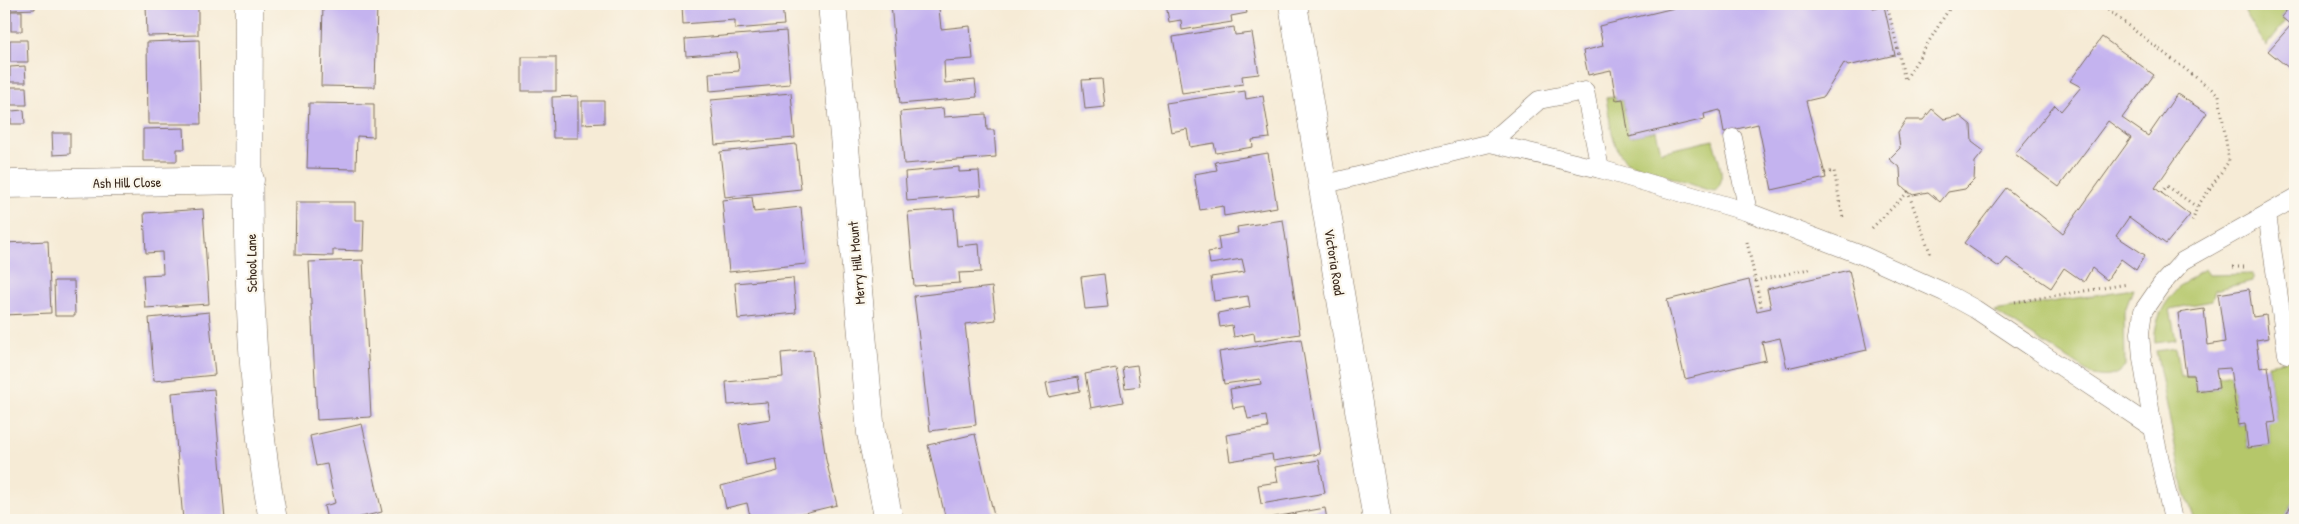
<svg xmlns="http://www.w3.org/2000/svg" width="2299" height="524" font-family="'Patrick Hand',sans-serif">
	<style>
		.green { fill: #b5c76a; stroke: #787844 }
		.building { fill: #c4b3ef }
		.lines { fill: none; stroke-linecap: round; stroke-linejoin: round }
		.lane-casing { stroke: #7c6e5e; stroke-width: 19 }
		.street-casing { stroke: #7c6e5e; stroke-width: 29 }
		.secondary-casing { stroke: #7c6e5e; stroke-width: 29 }
		.path { stroke: #7c6e5e; stroke-width: 3; stroke-dasharray: 1 4; stroke-linecap: butt }
		.lane { stroke: #fff; stroke-width: 18 }
		.street { stroke: #fff; stroke-width: 28 }
		.secondary { stroke: #fff; stroke-width: 28 }
		.labels { text-anchor: middle; dominant-baseline: central; stroke-width: 4.5; stroke-linejoin: round; paint-order: stroke }
		.street-label { font-size: 14px; fill: #3b2a1e; stroke: #fbf7ec }
	</style>
	<rect width="100%" height="100%" fill="#fbf7ec"/>
	<filter id="ink" filterUnits="userSpaceOnUse"><feTurbulence type="fractalNoise" baseFrequency=".02" numOctaves="2"/><feDisplacementMap in="SourceGraphic" scale="10" xChannelSelector="R" yChannelSelector="G"/><feConvolveMatrix kernelMatrix="1 2 1 2 8 2 1 2 1" color-interpolation-filters="sRGB"/></filter>
	<filter id="wash" filterUnits="userSpaceOnUse"><feTurbulence type="fractalNoise" baseFrequency=".0096" numOctaves="4" result="noise"/><feDisplacementMap in="SourceGraphic" scale="20" xChannelSelector="R" yChannelSelector="G"/><feGaussianBlur stdDeviation="1.12" result="paint"/><feColorMatrix in="noise" values="0 0 0 0 0 0 0 0 0 0 0 0 0 0 0 0 0 1.4 0 .05"/><feComposite in="paint" operator="in"/></filter>
	<g filter="url(#wash)">
		<rect width="100%" height="100%" fill="#f6ebd6"/>
		<!-- green -->
		<g class="green">
			<polygon points="2240,4 2292,4 2281,17 2286,21 2266,46"/>
			<path d="M1615 97 1616 100 1623 99 1629 137 1656 131 1661 152 1713 140C1716 155 1729 181 1715 191L1708 190 1628 163C1611 150 1610 118 1606 98Z"/>
			<path d="M2205 269 2209 275 2253 274V281L2215 290 2212 301 2170 309 2176 340 2155 343C2152 311 2179 282 2205 269Z"/>
			<path d="M2133 289 2124 313 2125 367C2115 377 2106 378 2093 375L1994 311Z"/>
			<polygon points="2176,348 2181,377 2194,375 2197,391 2219,388 2217,377 2231,374 2238,425 2245,424 2248,448 2271,445 2268,423 2276,421 2268,364 2295,359 2295,499 2283,520 2195,520 2184,491 2156,351"/>
		</g>
		<g id="blocks">
			<!-- building -->
			<g class="building">
				<polygon points="11,4 35,4 35,9 11,10"/>
				<polygon points="146,4 198,4 198,35 147,36"/>
				<polygon points="323,4 377,4 375,87 321,86"/>
				<polygon points="682,4 782,4 784,25 735,29 735,20 683,24"/>
				<polygon points="891,4 965,4 939,8 941,29 970,26 973,59 944,61 945,83 975,80 977,97 900,104"/>
				<polygon points="1166,4 1245,4 1247,13 1231,16 1232,22 1182,30 1181,20 1169,22"/>
				<polygon points="1691,4 1706,4 1707,8 1722,4 1871,4 1873,8 1884,6 1895,55 1848,66 1844,63 1823,97 1806,101 1826,178 1772,190 1758,124 1724,132 1720,110 1704,114 1705,119 1629,137 1623,99 1616,100 1611,70 1588,75 1583,51 1603,46 1599,26"/>
				<polygon points="2292,4 2295,4 2295,73 2268,51 2291,25 2281,17"/>
				<rect x="11" y="11" width="11" height="20"/>
				<polygon points="1234,27 1235,35 1252,33 1259,74 1242,76 1243,84 1182,93 1173,37"/>
				<polygon points="786,31 790,84 710,91 709,73 739,71 737,52 686,56 685,39"/>
				<polygon points="2102,37 2154,75 2122,118 2148,136 2177,94 2207,113 2155,188 2190,215 2166,244 2129,217 2116,236 2145,255 2136,270 2121,259 2107,280 2092,268 2084,282 2064,268 2051,288 2007,258 1999,267 1964,243 2006,188 2063,233 2131,138 2108,121 2059,187 2015,154 2055,105 2061,111 2081,87 2070,81"/>
				<polygon points="10,40 27,40 28,62 10,62"/>
				<polygon points="199,40 201,124 148,124 147,42"/>
				<rect x="522" y="57" width="34" height="34"/>
				<polygon points="25,66 26,82 10,82 10,67"/>
				<polygon points="1102,79 1105,107 1085,109 1082,80"/>
				<polygon points="11,87 26,87 27,105 11,105"/>
				<polygon points="1245,91 1246,99 1263,96 1270,138 1252,140 1253,147 1216,153 1214,143 1190,147 1187,129 1171,132 1166,103"/>
				<polygon points="791,93 795,138 715,145 711,100"/>
				<polygon points="578,96 578,138 553,138 552,97"/>
				<polygon points="582,101 604,101 604,123 582,124"/>
				<polygon points="309,103 374,104 374,137 357,136 356,169 307,168"/>
				<polygon points="943,108 944,117 986,114 987,130 994,130 996,157 904,164 900,112"/>
				<polygon points="1932,109 1944,119 1960,116 1971,125 1972,142 1984,151 1975,162 1974,180 1965,189 1948,192 1940,202 1928,192 1913,195 1901,186 1900,168 1889,159 1900,148 1898,132 1906,120 1923,120"/>
				<polygon points="24,110 25,124 11,124 11,111"/>
				<polygon points="184,128 185,149 177,149 177,161 143,161 143,129"/>
				<polygon points="52,133 70,133 70,154 53,155"/>
				<polygon points="796,144 801,189 725,197 720,152"/>
				<polygon points="1268,153 1277,207 1224,216 1223,206 1200,210 1194,174 1217,170 1215,162"/>
				<polygon points="959,167 959,172 979,171 981,195 907,201 905,172"/>
				<polygon points="752,197 754,212 801,207 806,264 729,272 722,200"/>
				<polygon points="296,202 355,202 355,220 364,220 363,251 333,250 333,256 295,255"/>
				<polygon points="203,209 209,304 145,308 143,275 163,274 162,252 146,253 144,213"/>
				<polygon points="954,209 957,246 979,244 981,272 959,273 960,283 914,286 908,212"/>
				<polygon points="1283,220 1300,334 1255,341 1254,333 1234,337 1232,325 1220,327 1218,313 1250,307 1248,296 1214,301 1211,277 1245,272 1242,259 1210,264 1208,252 1220,250 1218,237 1238,233 1237,227"/>
				<polygon points="48,241 51,313 4,315 4,243"/>
				<polygon points="363,260 371,417 317,420 309,262"/>
				<polygon points="1849,270 1867,350 1787,368 1780,338 1762,342 1766,360 1685,379 1667,300 1749,280 1757,311 1771,308 1767,289"/>
				<polygon points="1104,274 1108,307 1085,309 1081,277"/>
				<polygon points="793,278 796,313 738,319 735,283"/>
				<polygon points="54,281 74,281 75,316 55,316"/>
				<polygon points="992,287 996,320 965,324 976,425 930,431 914,296"/>
				<polygon points="2249,289 2253,317 2266,315 2269,338 2256,340 2260,368 2268,366 2276,422 2268,423 2271,445 2248,448 2245,424 2238,425 2230,368 2216,369 2219,388 2196,391 2194,375 2186,375 2178,313 2204,309 2208,345 2225,342 2218,294"/>
				<polygon points="209,312 215,375 154,381 149,318"/>
				<polygon points="1301,339 1320,454 1273,461 1272,454 1230,461 1226,435 1268,428 1266,416 1248,419 1245,406 1233,408 1230,389 1261,384 1260,379 1224,384 1219,352"/>
				<polygon points="813,350 818,405 826,460 837,505 775,520 751,520 747,503 726,508 721,486 778,471 776,459 746,465 739,424 770,419 767,402 728,405 726,382 783,377 781,353"/>
				<polygon points="1137,365 1140,386 1125,388 1122,367"/>
				<polygon points="1116,368 1123,402 1091,408 1085,374"/>
				<polygon points="1078,377 1080,391 1049,397 1046,383"/>
				<polygon points="214,389 225,520 183,520 172,393"/>
				<polygon points="362,424 382,512 357,518 357,520 327,520 324,506 335,503 331,485 327,464 316,466 310,436"/>
				<polygon points="975,434 995,520 946,520 928,445"/>
				<polygon points="1319,460 1325,493 1261,504 1258,485 1278,482 1275,467"/>
				<polygon points="2295,499 2295,520 2283,520"/>
				<polygon points="1325,508 1327,520 1263,520 1263,519"/>
			</g>
		</g>
	</g>
	<g filter="url(#ink)">
		<use href="#blocks" fill-opacity="0" stroke="#7c6e5e" stroke-width="1"/>
		<g class="lines">
			<defs>
				<g id="lane">
					<polyline points="1733,138 1748,212"/>
					<polyline points="1490,143 1539,100 1585,91 1600,169"/>
					<polyline points="1322,185 1490,143 1600,169 1748,212 1864,256 1944,292 1975,309 2153,428"/>
					<polyline points="2267,214 2287,354"/>
					<polyline points="2173,520 2153,428 2142,358 2140,333 2143,311 2161,285 2183,261 2295,198"/>
				</g>
				<g id="street">
					<polyline points="832,4 871,433 889,520"/>
					<polyline points="1293,4 1377,520"/>
					<polyline points="4,184 250,180"/>
				</g>
				<path id="secondary" d="M249 4C249 176 242 350 273 520"/>
			</defs>
			<!-- lane casing -->
			<use href="#lane" class="lane-casing"/>
			<!-- street casing -->
			<use href="#street" class="street-casing"/>
			<!-- secondary casing -->
			<use href="#secondary" class="secondary-casing"/>
			<!-- path -->
			<g class="path">
				<polyline points="1887,4 1905,80 1952,4"/>
				<polyline points="2100,4 2219,95 2229,161 2197,207"/>
				<polyline points="1825,173 1834,171 1843,218"/>
				<polyline points="2161,193 2167,186 2197,207 2192,223"/>
				<polyline points="1872,228 1908,192 1931,255"/>
				<polyline points="1747,242 1762,310"/>
				<polyline points="2233,267 2247,267"/>
				<polyline points="1755,281 1813,268"/>
				<polyline points="2015,302 2128,284"/>
			</g>
			<!-- lane -->
			<use href="#lane" class="lane"/>
			<!-- street -->
			<use href="#street" class="street"/>
			<!-- secondary -->
			<use href="#secondary" class="secondary"/>
		</g>
	</g>
	<g class="labels">
		<!-- street labels -->
		<g class="street-label">
			<text transform="translate(127 182) rotate(-1)">Ash Hill Close</text>
			<text transform="translate(1335 262) rotate(81)">Victoria Road</text>
			<text transform="translate(251 263) rotate(-91)">School Lane</text>
			<text transform="translate(856 263) rotate(-95)">Merry Hill Mount</text>
		</g>
	</g>
	<!-- margin -->
	<rect width="2299" height="524" fill="none" stroke="#fbf7ec" stroke-width="20"/>
</svg>
